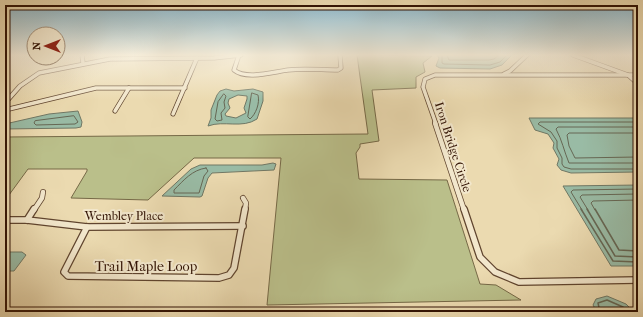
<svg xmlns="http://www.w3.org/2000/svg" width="643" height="317" font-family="'IM FELL French Canon',serif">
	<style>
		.green { fill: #babf8a; stroke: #766947 }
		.water { fill: #99bba5; stroke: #707865; fill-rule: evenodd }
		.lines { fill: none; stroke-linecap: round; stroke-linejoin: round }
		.shore-far1 { stroke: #666754; stroke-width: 1 }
		.shore { stroke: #666754; stroke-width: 1.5 }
		.minor-far2-casing { stroke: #60452f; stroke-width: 5 }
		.minor-far1-casing { stroke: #60452f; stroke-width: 6 }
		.minor-casing { stroke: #60452f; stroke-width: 8 }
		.minor-far2 { stroke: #f2e7cc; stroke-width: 3.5 }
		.minor-far1 { stroke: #f2e7cc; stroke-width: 4.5 }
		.minor { stroke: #f2e7cc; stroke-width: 5.5 }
		.labels { text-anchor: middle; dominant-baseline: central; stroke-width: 4; stroke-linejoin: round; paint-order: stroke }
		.street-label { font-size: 12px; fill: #321304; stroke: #f2e7cc }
		.near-street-label { font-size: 14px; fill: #321304; stroke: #f2e7cc }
	</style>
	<rect width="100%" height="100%" fill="#ebdab0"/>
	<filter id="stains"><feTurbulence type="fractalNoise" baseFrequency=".005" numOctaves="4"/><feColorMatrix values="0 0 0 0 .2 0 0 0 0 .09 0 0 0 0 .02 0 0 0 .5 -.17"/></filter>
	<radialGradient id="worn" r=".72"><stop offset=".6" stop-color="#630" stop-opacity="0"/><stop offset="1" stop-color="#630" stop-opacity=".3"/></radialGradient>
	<!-- green -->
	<polygon class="green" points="357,55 432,56 423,63 425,72 416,77 416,88 372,90 379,141 360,144 360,147 356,153 359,179 447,180 480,284 496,285 521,300 267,305 281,158 194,158 148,200 71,198 87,171 87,169 28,169 9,195 5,196 5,137 368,134"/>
	<!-- water -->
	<g class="water">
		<polygon points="437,55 512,55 502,65 490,69 440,68 436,66 439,58"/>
		<path d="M226 89 234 91 253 89 263 92V101L257 119C242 129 224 120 208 126L211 118V110L217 95 220 91ZM238 95 247 96V99L244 108 246 113 236 118 226 116 225 114 230 108 228 103 229 99Z"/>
		<polygon points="78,111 82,122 81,127 76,128 5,129 5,124 49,114"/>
		<polygon points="529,118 638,118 638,172 571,173 561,170 557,165 559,159 553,148 554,143 548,134 535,130"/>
		<polygon points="273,163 276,164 274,170 212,173 208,178 202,196 200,197 162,196 191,169 200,165 262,165"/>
		<polygon points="638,185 638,266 611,266 563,186"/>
		<polygon points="5,252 22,252 26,255 14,271 5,271"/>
		<polygon points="607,296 626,304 634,312 597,312 593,305 596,299"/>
	</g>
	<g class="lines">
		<!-- shore-far1 -->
		<g class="shore-far1">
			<polyline points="442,55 442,63 444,64 490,65 500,62 507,55"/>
			<polyline points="447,55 449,60 489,60 494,59 499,55"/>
			<path d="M252 93 258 95C260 103 256 114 250 119L248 117Z"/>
			<polygon points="224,94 226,96 224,102 225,108 221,113 222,120 217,121 215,119 218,102"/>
			<polygon points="74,116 78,122 75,124 36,125 34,123 35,121"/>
			<polyline points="638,122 540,122 538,124 551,132 557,141 557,148 562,158 562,164 564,167 571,169 638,169"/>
			<path d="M638 127H558L556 129C562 140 564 151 569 163H638"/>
			<polyline points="638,133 569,133 567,135 569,146 575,158 638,157"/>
			<path d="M206 168 208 171 204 176 199 193H174V190C184 180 192 170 206 168Z"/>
			<polyline points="582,210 571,192 573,190 638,189"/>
			<polyline points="588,210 580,197 582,195 638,194"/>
			<polyline points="595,210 591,203 593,201 638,200"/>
		</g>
		<!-- shore -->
		<g class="shore">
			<polyline points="581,209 613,261 638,262"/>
			<polyline points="587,209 615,256 638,257"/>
			<polyline points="595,209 619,250 638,251"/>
			<polyline points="600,312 598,303 607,300 623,307 629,312"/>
		</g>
		<defs>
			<g id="minor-far2">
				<polyline points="82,55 83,63"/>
				<path d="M239 55 234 70C246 80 273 72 288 70 304 68 322 70 338 70L341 68 340 55"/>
				<polyline points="573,55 628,75 638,84"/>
				<polyline points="504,74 510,71 527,55"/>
				<polyline points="5,103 20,86 39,73 110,59 214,58 241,55"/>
				<polyline points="5,110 96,88 185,88"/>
				<polyline points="115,111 129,88"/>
				<polyline points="173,114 197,58"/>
				<polyline points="436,124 423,87 425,79 435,75 638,75"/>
			</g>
			<g id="minor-far1">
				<polyline points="435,123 464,210"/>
				<polyline points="243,198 246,203 245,210"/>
				<polyline points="34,210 42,198 43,192"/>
			</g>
			<g id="minor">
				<polyline points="464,209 480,257 495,272 519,282 638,280"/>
				<polyline points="5,220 27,220 87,227 243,226"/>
				<polyline points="27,220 34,209"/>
				<polyline points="87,227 64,272 68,276 219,278 229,275 234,268 245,209"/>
			</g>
		</defs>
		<!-- minor-far2 casing -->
		<use href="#minor-far2" class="minor-far2-casing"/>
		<!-- minor-far1 casing -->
		<use href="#minor-far1" class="minor-far1-casing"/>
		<!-- minor casing -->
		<use href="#minor" class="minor-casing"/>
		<!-- minor-far2 -->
		<use href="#minor-far2" class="minor-far2"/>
		<!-- minor-far1 -->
		<use href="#minor-far1" class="minor-far1"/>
		<!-- minor -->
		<use href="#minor" class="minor"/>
	</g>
	<!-- sky -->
	<linearGradient id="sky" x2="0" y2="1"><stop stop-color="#88b7cd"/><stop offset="0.55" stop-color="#f6eedb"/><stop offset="1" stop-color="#f6eedb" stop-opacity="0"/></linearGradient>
	<rect width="643" height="100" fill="url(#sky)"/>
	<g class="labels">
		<!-- street labels -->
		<g class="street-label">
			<text transform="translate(453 147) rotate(72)">Iron Bridge Circle</text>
			<text x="124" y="216">Wembley Place</text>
		</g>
		<!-- near-street labels -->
		<g class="near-street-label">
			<text x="146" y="266">Trail Maple Loop</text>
		</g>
	</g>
	<!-- margin -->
	<rect width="643" height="317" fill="none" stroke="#ebdab0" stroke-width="20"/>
	<rect x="6" y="6" width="631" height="305" fill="none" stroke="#321304" stroke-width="2"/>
	<rect x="10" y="10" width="623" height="297" fill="none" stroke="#321304"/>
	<!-- north arrow -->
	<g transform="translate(46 46) rotate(270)"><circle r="19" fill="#f2e7cc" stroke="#a5927c"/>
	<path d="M0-3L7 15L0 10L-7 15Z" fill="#8f2418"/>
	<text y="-6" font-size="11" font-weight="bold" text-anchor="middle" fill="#321304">N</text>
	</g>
	<rect width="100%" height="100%" filter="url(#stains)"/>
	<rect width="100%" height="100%" fill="url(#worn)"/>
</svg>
